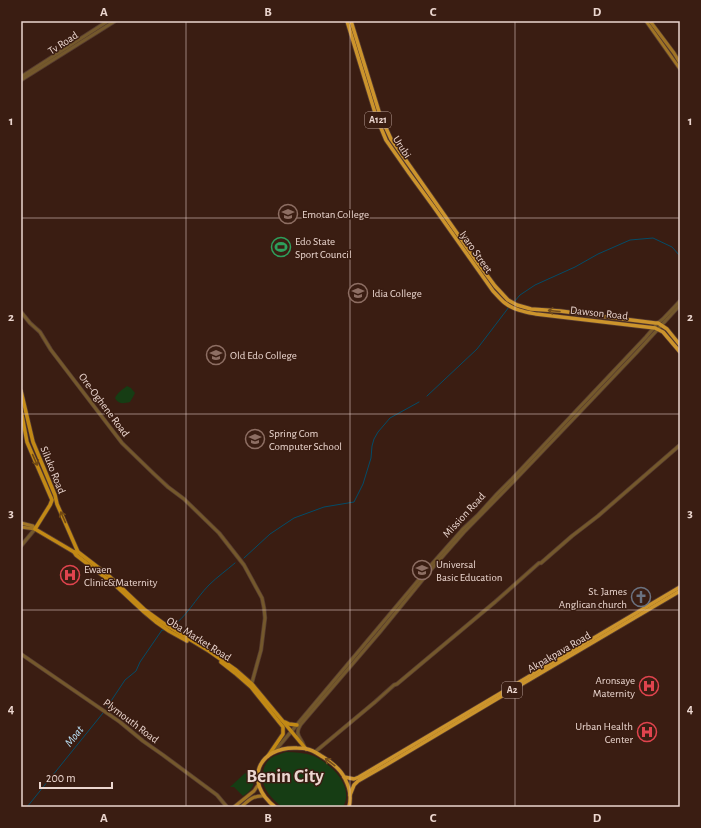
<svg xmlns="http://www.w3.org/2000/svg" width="701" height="828" font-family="'Alegreya Sans',sans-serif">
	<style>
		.green { fill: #163d14 }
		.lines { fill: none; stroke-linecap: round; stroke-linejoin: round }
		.stream { stroke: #034c68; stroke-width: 1 }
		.tertiary-casing { stroke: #563b30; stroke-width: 4.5 }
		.secondary-casing { stroke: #563b30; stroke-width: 4.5 }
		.primary-casing { stroke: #563b30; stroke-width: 5 }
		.trunk-casing { stroke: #563b30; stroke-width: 5 }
		.tertiary { stroke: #74582c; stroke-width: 3 }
		.secondary { stroke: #a07425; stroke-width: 3 }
		.primary { stroke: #c28915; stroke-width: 3.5 }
		.trunk { stroke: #cc942c; stroke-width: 3.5 }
		.oneway { stroke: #744d1c }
		.oneway2 { stroke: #704813 }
		.grid { fill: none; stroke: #ebd6cf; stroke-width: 1; stroke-opacity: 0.55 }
		.labels { text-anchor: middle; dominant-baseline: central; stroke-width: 3; stroke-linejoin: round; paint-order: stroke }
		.shield { fill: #3a1d12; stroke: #b69e96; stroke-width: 1 }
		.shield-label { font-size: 10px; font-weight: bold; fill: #ebd6cf }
		.street-label { font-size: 11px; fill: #ebd6cf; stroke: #3a1d12 }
		.poi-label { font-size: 11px; fill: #ebd6cf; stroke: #3a1d12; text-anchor: start }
		.water-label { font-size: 12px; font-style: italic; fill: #bbe2f8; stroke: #3a1d12 }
		.town-label { font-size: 19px; font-weight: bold; fill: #ebd6cf; stroke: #3a1d12 }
		.neatline { fill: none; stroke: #ebd6cf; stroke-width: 1.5 }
		.grid-label { font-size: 13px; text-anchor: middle; font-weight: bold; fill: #ebd6cf }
	</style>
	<rect width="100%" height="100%" fill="#3a1d12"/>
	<!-- green -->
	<g class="green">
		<path d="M127 386 131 388 135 393 133 397 130 402C123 404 118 404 115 398 117 393 123 389 127 386Z"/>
		<path d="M286 752C296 752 305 753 314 756 331 764 355 786 343 807H282C271 798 260 787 263 772 264 766 267 761 271 758 275 755 281 754 286 752Z"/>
		<path d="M246 773C254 774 256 783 251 789 249 792 246 794 243 796L234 787H230L244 774Z"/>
	</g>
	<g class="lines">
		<!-- stream -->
		<g class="stream">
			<polyline points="514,302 520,295 535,285 575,267 598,254 630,240 653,238 672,247 680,256"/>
			<polyline points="427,396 477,349 509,307"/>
			<polyline points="244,558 270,534 294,518 324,507 354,502 363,484 371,458 372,446 374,439 378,432 390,418 419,402"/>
			<path d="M171 627C186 618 196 598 209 585 217 577 227 570 235 563"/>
			<polyline points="107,707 125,680 136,671 140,662 162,630 164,630"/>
			<polyline points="27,807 103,713"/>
		</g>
		<defs>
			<g id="tertiary">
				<polyline points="21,77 108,21"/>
				<polyline points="21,80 115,21"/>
				<polyline points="21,312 30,323 40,332 51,350 122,443 154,474 168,487 184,499 219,533 244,565 262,598 264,608 265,618 261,650 251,686"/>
				<polyline points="21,546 35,529"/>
				<polyline points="21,654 120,722 143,741 163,755 217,795 227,807"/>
				<path d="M304 746C300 736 294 735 301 724L379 633 428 573 464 532 514 481 578 414 637 352 680 305"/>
				<polyline points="274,752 432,564 463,529 478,515 497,494 512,479 576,411 646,337 658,323 663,319 680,301"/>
				<polyline points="315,752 375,702 394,685 397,684 495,602 539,563 541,563 572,536 598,516 680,445"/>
			</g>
			<g id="secondary">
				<polyline points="646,21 680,69"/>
				<polyline points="650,21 674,53 680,63"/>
				<polyline points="21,523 33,526 35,529"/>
				<polyline points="21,527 35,529"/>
				<polyline points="234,807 254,791 258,785"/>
				<path d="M241 807C248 801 253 795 264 796"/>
			</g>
			<g id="primary">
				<polyline points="21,391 33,442 55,495 57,504 78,552"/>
				<polyline points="21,410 27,442 30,449 52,500 50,505 35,529 74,552 78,552 108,575 145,610 163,623 209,651 236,670 252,684 306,749"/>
				<polyline points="74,552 76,555 115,585 144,612 156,622 169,631 187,641"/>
				<polyline points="221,662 235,673 251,687 283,727 283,734 268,756"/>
				<polyline points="285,722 289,724 297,725"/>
			</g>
			<g id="trunk">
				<path d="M347 21 376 116 386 140 409 173 433 206 493 291C497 295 501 300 505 303 514 310 526 312 536 314L655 328 663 332 680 352"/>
				<polyline points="351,21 380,115 391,139 478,263 495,286 508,300 517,305 531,309 560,311 655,323 658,323 667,329 680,345"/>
				<path d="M344 777 354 779 359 777C466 713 573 651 680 587"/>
				<polyline points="350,795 354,785 358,781 386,765 512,690 680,591"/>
				<path d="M275 807C243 782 258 746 297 748 300 748 304 748 307 749 313 750 318 754 323 757 331 762 338 767 343 775 349 786 352 795 349 807"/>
			</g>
		</defs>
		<!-- tertiary casing -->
		<use href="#tertiary" class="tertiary-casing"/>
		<!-- secondary casing -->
		<use href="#secondary" class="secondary-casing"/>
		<!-- primary casing -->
		<use href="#primary" class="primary-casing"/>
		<!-- trunk casing -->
		<use href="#trunk" class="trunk-casing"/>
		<!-- tertiary -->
		<use href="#tertiary" class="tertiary"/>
		<!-- secondary -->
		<use href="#secondary" class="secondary"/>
		<!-- primary -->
		<use href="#primary" class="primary"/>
		<!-- trunk -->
		<use href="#trunk" class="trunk"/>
	</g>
	<!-- one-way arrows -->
	<defs><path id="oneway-shaft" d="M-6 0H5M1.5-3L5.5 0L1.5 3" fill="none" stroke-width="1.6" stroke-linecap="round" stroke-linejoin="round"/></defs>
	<g class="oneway">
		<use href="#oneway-shaft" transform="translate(554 311) rotate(-175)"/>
		<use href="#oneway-shaft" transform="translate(330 762) rotate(-143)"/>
	</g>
	<g class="oneway2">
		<use href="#oneway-shaft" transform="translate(35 460) rotate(66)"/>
		<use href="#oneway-shaft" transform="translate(63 517) rotate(-114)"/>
	</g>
	<!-- grid -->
	<path class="grid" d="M186 21V807M350 21V807M515 21V807M21 218H680M21 414H680M21 610H680"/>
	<!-- icons -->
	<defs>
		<symbol id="university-ring" viewBox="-11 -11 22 22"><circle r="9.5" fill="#3a1d12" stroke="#8d6e63" stroke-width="1.5"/><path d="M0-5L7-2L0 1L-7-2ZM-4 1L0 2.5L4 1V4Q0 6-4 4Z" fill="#8d6e63"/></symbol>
		<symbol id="stadium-ring" viewBox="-11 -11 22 22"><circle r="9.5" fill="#3a1d12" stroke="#2e9e5b" stroke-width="1.5"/><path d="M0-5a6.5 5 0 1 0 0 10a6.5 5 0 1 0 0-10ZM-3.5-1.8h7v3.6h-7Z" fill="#2e9e5b"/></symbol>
		<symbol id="hospital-ring" viewBox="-11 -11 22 22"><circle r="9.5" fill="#3a1d12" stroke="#e0444e" stroke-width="1.5"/><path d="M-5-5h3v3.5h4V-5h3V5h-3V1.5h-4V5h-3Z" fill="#e0444e"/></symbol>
		<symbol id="church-ring" viewBox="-11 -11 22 22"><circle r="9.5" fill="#3a1d12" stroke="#6b7280" stroke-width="1.5"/><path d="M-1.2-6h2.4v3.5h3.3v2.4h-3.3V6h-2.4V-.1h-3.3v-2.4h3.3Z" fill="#6b7280"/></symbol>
	</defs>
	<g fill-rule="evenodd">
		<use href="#university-ring" x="277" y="203" width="22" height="22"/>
		<use href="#stadium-ring" x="270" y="236" width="22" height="22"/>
		<use href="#university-ring" x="347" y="282" width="22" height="22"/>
		<use href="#university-ring" x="205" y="344" width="22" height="22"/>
		<use href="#university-ring" x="244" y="428" width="22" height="22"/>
		<use href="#university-ring" x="411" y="559" width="22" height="22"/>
		<use href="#hospital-ring" x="59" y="564" width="22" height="22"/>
		<use href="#church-ring" x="630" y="586" width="22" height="22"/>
		<use href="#hospital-ring" x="638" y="675" width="22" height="22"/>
		<use href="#hospital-ring" x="636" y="721" width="22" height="22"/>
	</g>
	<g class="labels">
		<!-- shield labels -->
		<g class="shield">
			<rect x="365" y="112" width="26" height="16" rx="3"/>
			<rect x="502" y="682" width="20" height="16" rx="3"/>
		</g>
		<g class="shield-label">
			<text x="378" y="120">A121</text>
			<text x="512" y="690">A2</text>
		</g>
		<!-- street labels -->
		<g class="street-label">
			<text transform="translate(63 43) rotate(-33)">Tv Road</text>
			<text transform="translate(402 147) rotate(57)">Urubi</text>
			<text transform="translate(476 252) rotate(55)">Iyaro Street</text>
			<text transform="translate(599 313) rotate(6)">Dawson Road</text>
			<text transform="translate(104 405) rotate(53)">Ore-Oghene Road</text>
			<text transform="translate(53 470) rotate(68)">Siluko Road</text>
			<text transform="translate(464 515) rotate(-47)">Mission Road</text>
			<text transform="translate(199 639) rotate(32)">Oba Market Road</text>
			<text transform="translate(559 652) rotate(-30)">Akpakpava Road</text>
			<text transform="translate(131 721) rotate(37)">Plymouth Road</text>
		</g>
		<!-- poi labels -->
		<g class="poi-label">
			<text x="302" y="214">Emotan College</text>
			<text x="295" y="241">Edo State<tspan x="295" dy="13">Sport Council</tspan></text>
			<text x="372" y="293">Idia College</text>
			<text x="230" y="355">Old Edo College</text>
			<text x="269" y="433">Spring Com<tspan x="269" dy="13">Computer School</tspan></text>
			<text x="436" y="564">Universal<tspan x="436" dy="13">Basic Education</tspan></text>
			<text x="84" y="569">Ewaen<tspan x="84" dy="13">Clinic&amp;Maternity</tspan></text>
			<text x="627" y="591" text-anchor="end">St. James<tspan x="627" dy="13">Anglican church</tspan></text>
			<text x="635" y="680" text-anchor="end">Aronsaye<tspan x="635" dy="13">Maternity</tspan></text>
			<text x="633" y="726" text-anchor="end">Urban Health<tspan x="633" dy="13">Center</tspan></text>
		</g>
		<!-- water labels -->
		<g class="water-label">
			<text transform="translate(74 736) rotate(-51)">Moat</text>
		</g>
		<!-- town labels -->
		<g class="town-label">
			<text x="285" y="776">Benin City</text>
		</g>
	</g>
	<!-- border -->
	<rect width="701" height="828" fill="none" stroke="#3a1d12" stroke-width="44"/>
	<!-- scale -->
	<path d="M40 782v6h72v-6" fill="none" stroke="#ebd6cf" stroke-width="2"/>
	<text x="46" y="782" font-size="12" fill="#ebd6cf" stroke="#3a1d12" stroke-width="3" paint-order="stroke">200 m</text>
	<rect x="22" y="22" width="657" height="784" class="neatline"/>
	<g class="grid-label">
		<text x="104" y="16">A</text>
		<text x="268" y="16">B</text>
		<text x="433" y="16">C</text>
		<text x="597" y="16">D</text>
		<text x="11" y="125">1</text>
		<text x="690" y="125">1</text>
		<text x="11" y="321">2</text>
		<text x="690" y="321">2</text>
		<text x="11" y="517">3</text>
		<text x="690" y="517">3</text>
		<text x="11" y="713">4</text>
		<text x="690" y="713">4</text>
		<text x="104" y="822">A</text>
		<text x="268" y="822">B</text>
		<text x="433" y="822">C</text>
		<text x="597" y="822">D</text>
	</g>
</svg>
